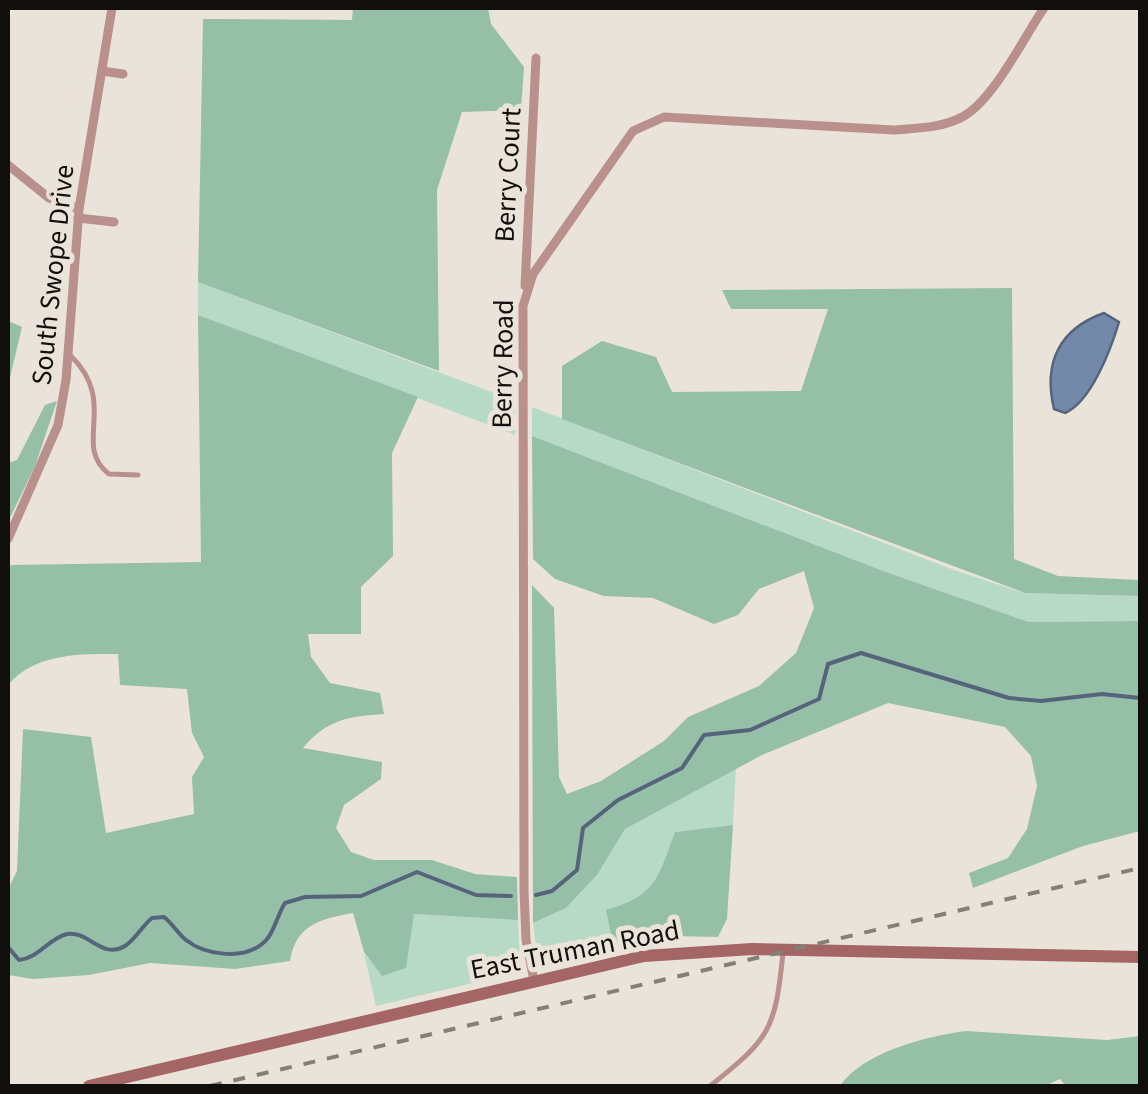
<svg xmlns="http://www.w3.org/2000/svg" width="1148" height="1094" font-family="'Source Sans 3',sans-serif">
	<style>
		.green { fill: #b6dac5 }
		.forest { fill: #95bfa7 }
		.water { fill: #7289a9; stroke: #55647a; stroke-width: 2.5 }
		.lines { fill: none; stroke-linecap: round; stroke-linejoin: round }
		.stream { stroke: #55647a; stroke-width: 4 }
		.service { stroke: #ba908d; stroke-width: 5 }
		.minor { stroke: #ba908d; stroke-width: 9 }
		.secondary { stroke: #a36664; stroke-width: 12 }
		.rail { stroke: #847f78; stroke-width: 4; stroke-dasharray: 12 12; stroke-linecap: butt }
		.labels { text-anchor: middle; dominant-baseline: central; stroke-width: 10; stroke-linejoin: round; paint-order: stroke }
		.street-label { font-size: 28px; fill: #110f0b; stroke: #eae3d9 }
	</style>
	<rect width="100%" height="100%" fill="#eae3d9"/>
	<!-- green -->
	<g class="green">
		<polygon points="198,282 515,401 515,435 198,315"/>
		<polygon points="532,407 954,570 1024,593 1140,596 1140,621 1029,622 886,572 532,436"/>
		<path d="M736 768 733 825 675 832C658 877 655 895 607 911L614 948 546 963 537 955 533 923 567 907 597 875 625 829Z"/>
		<polygon points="414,914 518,920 520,963 506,975 376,1006 364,953 382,975"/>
	</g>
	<!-- forest -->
	<g class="forest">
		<polygon points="353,8 488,8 491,24 524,67 521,110 462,112 437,190 439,371 198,282 203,19 352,20"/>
		<polygon points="1012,288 1014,559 1058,576 1140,580 1140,596 1025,593 562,419 562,366 602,341 656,357 672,392 801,391 828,309 731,309 722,290"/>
		<path d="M198 315 418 397 392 453 393 556 361 587V634H308L311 657 330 683 380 693 384 714C349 716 326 720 303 748L382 762 381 779 344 805 336 828 351 852 374 860H432L475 874 517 877 518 920 414 914 406 968 382 976 364 952 353 913C321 919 296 924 290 961L235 969 150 963 89 975 33 979 8 975V889L17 871 23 729 91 737 106 833 194 814 192 777 204 757 192 733 187 689 120 685 118 654C79 654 35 653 8 685V571L11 565 201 562Z"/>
		<polygon points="8,321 22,327 8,386"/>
		<polygon points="57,401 35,466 8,522 8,463 17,460 45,405"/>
		<polygon points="532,436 886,572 1029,622 1140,621 1140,831 1083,846 973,888 969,873 1008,858 1027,829 1037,786 1031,756 1005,727 888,703 762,755 625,829 597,875 566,908 533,923 532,585 554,608 559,777 567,794 601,781 664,741 688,717 759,686 796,653 814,608 804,571 759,589 738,615 714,624 653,598 604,596 555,579 533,559"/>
		<path d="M733 825 727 919 718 937 671 936 614 948 606 910C656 896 658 877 675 832Z"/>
		<path d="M966 1031 1107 1040 1140 1036V1086H1066L1060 1079 1045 1086H840C863 1052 927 1036 966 1031Z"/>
	</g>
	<!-- water -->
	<path class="water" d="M1104 313 1119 322C1111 349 1091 402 1065 413L1054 409C1043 363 1059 329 1104 313Z"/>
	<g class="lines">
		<!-- stream -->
		<g class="stream">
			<polyline points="536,895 552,891 577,870 583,828 618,800 682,768 704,735 750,730 819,699 828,664 861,653 1009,698 1041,701 1102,694 1140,698"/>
			<path d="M8 947 19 960C39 958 49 938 67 934 88 930 102 960 125 946 136 939 142 926 152 918L164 917C173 924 178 934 186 940 205 955 242 960 262 944 274 935 277 915 285 903L305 897 361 896 417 872 476 895 511 896"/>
		</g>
		<!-- service -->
		<g class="service">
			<path d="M70 355C120 403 71 445 109 474L138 475"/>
			<path d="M710 1086C770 1038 775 1031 783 953"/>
		</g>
		<!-- minor -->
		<g class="minor">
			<polyline points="102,71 123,74"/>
			<polyline points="8,165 49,198 79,209"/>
			<polyline points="78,218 114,222"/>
			<polyline points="525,286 536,58"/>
			<polyline points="8,539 58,425 66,380 79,209 112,8"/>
			<path d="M534 981 526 940 524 891 523 306 533 274 633 131 664 117 894 130C917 128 943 128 964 116 994 99 1024 37 1044 8"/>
		</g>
		<!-- secondary -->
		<polyline class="secondary" points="89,1086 644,956 752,949 1140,957"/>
		<!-- rail -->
		<polyline class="rail" points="210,1086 1140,868"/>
	</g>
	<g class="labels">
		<!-- street labels -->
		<g class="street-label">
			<text transform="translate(508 175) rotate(-87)">Berry Court</text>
			<text transform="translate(53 275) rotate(-84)">South Swope Drive</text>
			<text transform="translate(503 364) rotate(-89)">Berry Road</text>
			<text transform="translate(575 950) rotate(-11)">East Truman Road</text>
		</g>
	</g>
	<!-- border -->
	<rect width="1148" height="1094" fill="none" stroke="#110f0b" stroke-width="20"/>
</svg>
